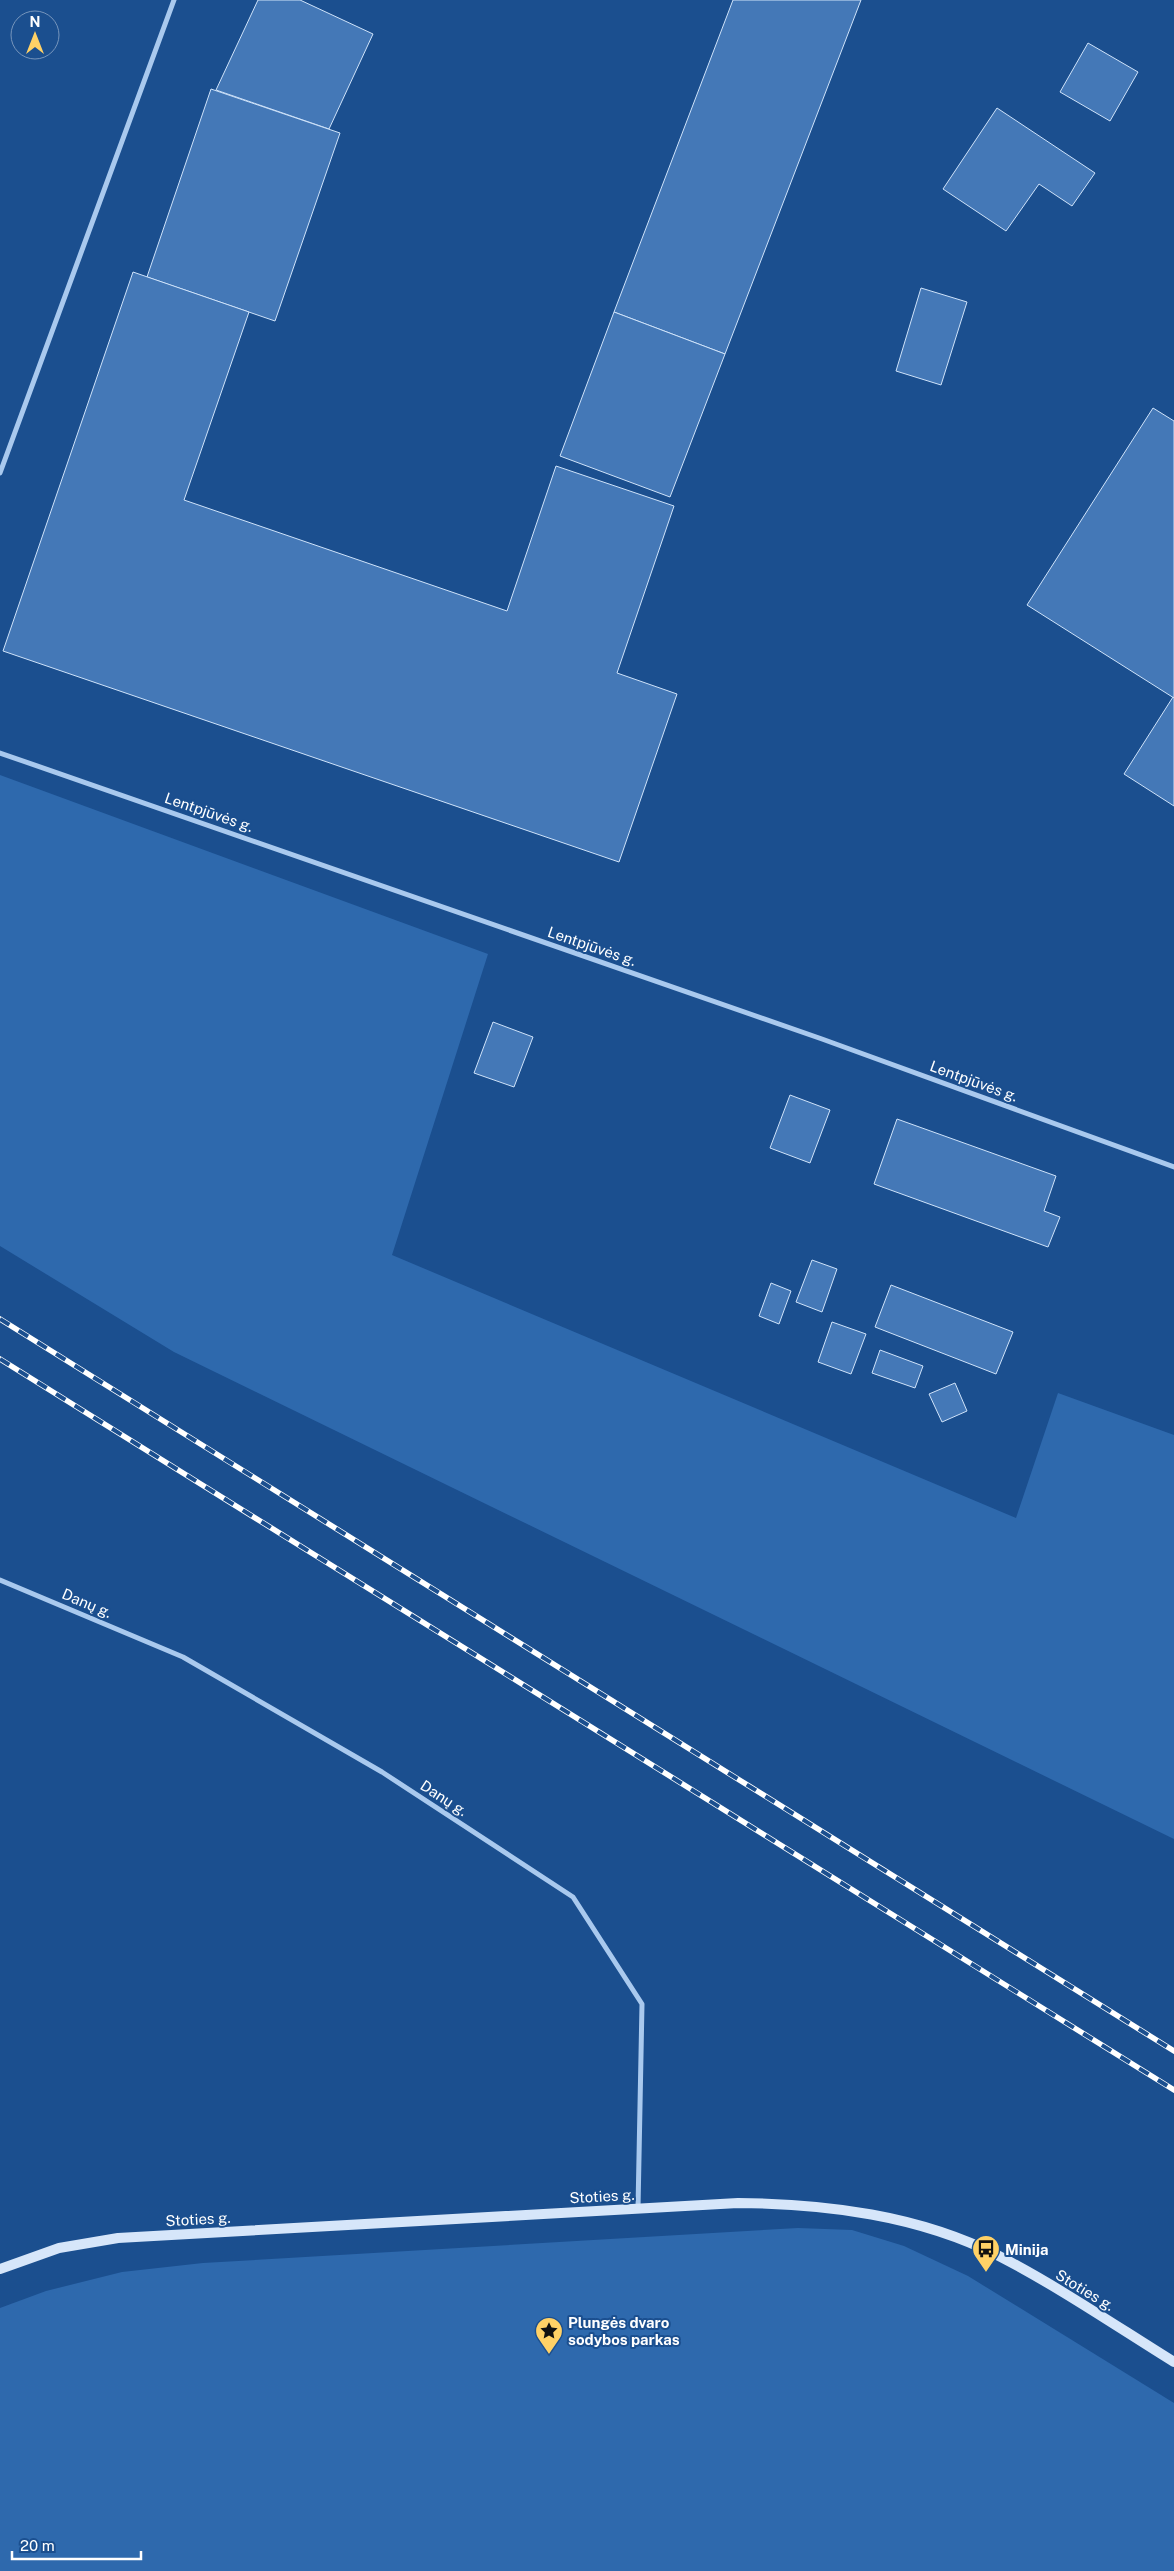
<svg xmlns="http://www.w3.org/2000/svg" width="1174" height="2571" font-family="'Public Sans',sans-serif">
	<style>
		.green { fill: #2e69ad }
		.building { fill: #4478b7; stroke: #cfe3fa }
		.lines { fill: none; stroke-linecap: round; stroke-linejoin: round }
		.minor { stroke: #a9c9ee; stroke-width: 5 }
		.secondary { stroke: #d6e6fa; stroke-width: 10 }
		.rail-casing { stroke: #fff; stroke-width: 5.5 }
		.rail { stroke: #1b4f8f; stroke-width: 4; stroke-dasharray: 11; stroke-linecap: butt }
		.labels { text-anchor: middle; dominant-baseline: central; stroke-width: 4; stroke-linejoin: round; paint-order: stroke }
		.street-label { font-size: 15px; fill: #fff; stroke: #1b4f8f }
		.poi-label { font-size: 15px; font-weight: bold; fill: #fff; stroke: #1b4f8f; text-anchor: start }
	</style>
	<rect width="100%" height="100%" fill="#1b4f8f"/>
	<!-- green -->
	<g class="green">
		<polygon points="0,775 488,954 392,1255 1016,1518 1058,1393 1174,1435 1174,1839 174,1352 0,1246"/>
		<polygon points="798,2228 852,2230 904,2246 968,2276 1174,2403 1174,2571 0,2571 0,2308 46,2291 122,2272 203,2263"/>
	</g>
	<!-- building -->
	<g class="building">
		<polygon points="258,0 300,0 373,34 329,129 216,90"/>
		<polygon points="733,0 861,0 725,354 614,312"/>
		<polygon points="1088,43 1138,72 1110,121 1060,92"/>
		<polygon points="211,89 340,133 275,321 147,277"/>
		<polygon points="997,108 1095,173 1072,206 1039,184 1006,231 943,189"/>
		<polygon points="133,272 249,312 184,500 507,611 556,466 674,506 617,673 677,694 619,862 3,651"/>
		<polygon points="921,288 967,302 941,385 896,371"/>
		<polygon points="614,312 725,354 670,497 560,456"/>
		<polygon points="1153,408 1174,421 1174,698 1027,605"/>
		<polygon points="1173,697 1174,698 1174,806 1124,774"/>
		<polygon points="493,1022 533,1037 514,1087 474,1073"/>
		<polygon points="790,1095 830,1110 810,1163 770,1148"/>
		<polygon points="897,1119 1056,1176 1044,1211 1060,1217 1048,1247 874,1184"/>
		<polygon points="812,1260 837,1269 822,1312 796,1302"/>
		<polygon points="771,1283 791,1291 779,1324 759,1316"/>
		<polygon points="891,1285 1013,1332 996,1374 875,1327"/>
		<polygon points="832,1322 866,1334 851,1374 818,1362"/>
		<polygon points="880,1350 923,1366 915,1388 872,1373"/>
		<polygon points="955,1383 967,1411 942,1422 929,1394"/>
	</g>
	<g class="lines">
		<!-- minor -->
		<g class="minor">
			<polyline points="0,473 174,0"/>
			<polyline points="0,753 822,1039 1174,1167"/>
			<polyline points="0,1580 183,1657 382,1772 573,1897 642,2004 638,2208"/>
		</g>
		<!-- secondary -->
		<path class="secondary" d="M0 2269 59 2248 118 2238 738 2203C827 2204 918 2215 999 2256 1059 2287 1116 2326 1174 2362"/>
		<defs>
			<g id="rail">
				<polyline points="0,1319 1174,2051"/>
				<polyline points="0,1359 1174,2090"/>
			</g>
		</defs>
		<!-- rail casing -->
		<use href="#rail" class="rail-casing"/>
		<!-- rail -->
		<use href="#rail" class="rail"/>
	</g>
	<!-- icons -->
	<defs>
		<symbol id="bus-pin" viewBox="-11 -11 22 30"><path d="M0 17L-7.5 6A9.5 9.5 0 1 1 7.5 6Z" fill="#ffd166" stroke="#1b4f8f"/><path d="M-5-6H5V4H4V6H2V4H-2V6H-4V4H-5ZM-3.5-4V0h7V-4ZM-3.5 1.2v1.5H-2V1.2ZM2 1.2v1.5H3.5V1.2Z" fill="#111"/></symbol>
		<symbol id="sight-pin" viewBox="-11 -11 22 30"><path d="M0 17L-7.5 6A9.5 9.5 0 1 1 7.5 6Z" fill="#ffd166" stroke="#1b4f8f"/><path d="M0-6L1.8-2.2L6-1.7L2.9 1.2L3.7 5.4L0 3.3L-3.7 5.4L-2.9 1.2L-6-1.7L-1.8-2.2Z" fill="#111"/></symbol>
	</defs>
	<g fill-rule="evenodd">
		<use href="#bus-pin" x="970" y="2233" width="32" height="43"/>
		<use href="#sight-pin" x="533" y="2315" width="32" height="43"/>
	</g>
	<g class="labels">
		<!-- street labels -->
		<g class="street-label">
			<text transform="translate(209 812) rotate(19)">Lentpjūvės g.</text>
			<text transform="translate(592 946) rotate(19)">Lentpjūvės g.</text>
			<text transform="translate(974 1081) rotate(20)">Lentpjūvės g.</text>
			<text transform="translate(87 1603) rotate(23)">Danų g.</text>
			<text transform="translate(444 1798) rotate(33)">Danų g.</text>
			<text transform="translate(602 2196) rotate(-3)">Stoties g.</text>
			<text transform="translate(198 2219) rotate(-3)">Stoties g.</text>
			<text transform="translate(1085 2290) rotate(31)">Stoties g.</text>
		</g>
		<!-- poi labels -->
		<g class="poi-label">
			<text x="1005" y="2249">Minija</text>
			<text x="568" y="2322">Plungės dvaro<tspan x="568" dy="17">sodybos parkas</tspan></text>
		</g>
	</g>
	<!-- north arrow -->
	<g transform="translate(35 35)"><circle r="24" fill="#1b4f8f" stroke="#7695bc"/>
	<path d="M0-4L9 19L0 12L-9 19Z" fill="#ffd166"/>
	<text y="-8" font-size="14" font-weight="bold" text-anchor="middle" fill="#ffffff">N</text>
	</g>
	<!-- scale -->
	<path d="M12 2551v8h129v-8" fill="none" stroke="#ffffff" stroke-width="2.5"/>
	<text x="20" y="2551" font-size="15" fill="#ffffff" stroke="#1b4f8f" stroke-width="4" paint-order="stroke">20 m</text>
</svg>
